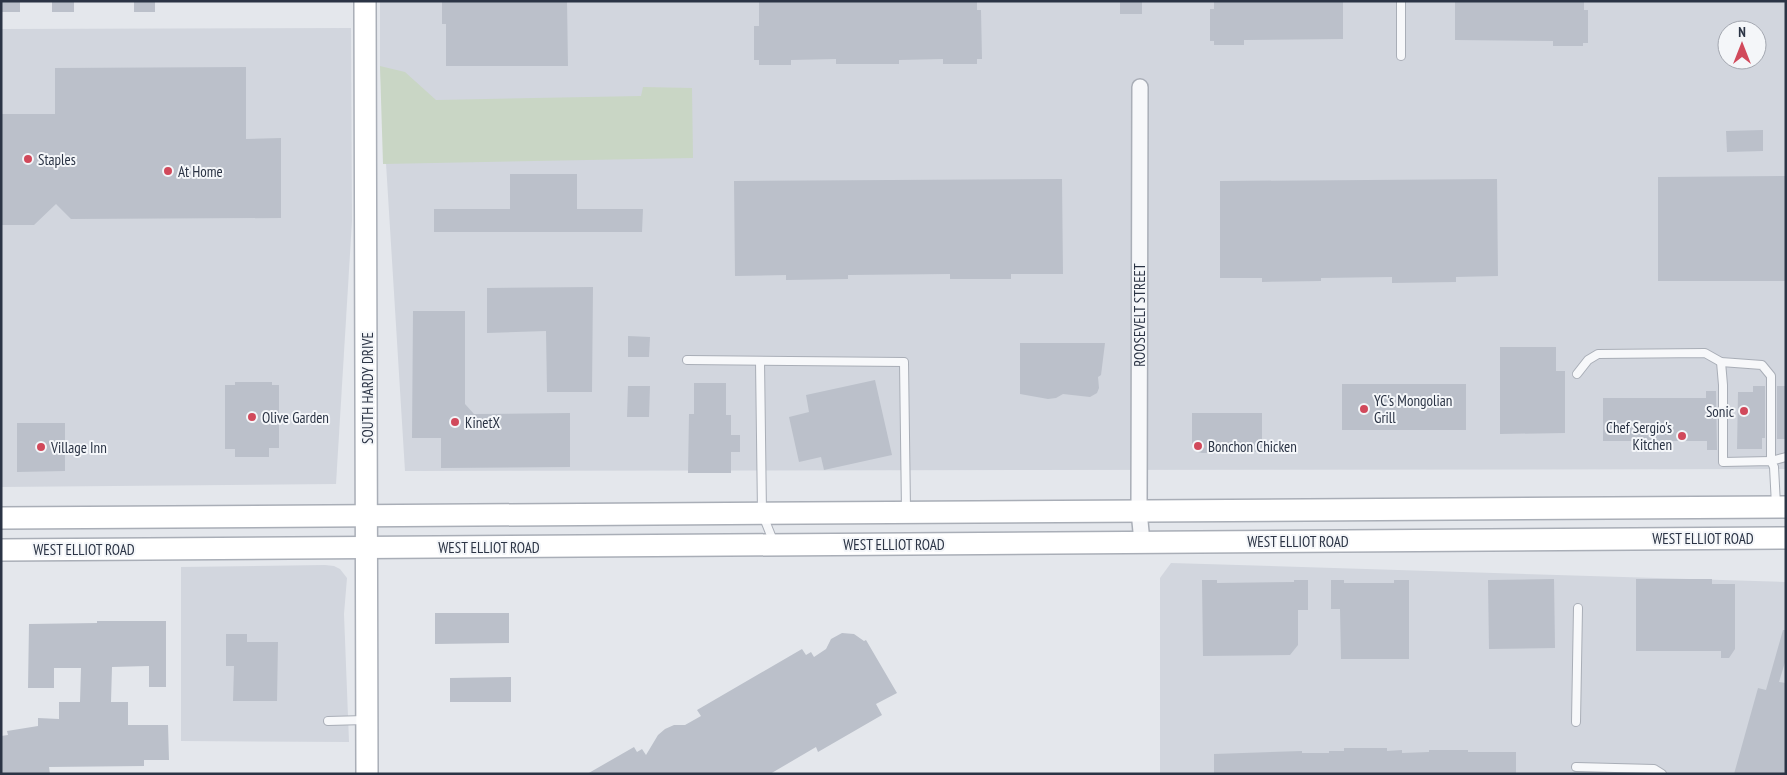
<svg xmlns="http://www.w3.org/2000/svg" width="1787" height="775" font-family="'PT Sans Narrow',sans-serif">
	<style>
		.built { fill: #d2d6de; fill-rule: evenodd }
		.green { fill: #c9d6c5 }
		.building { fill: #bbc0ca }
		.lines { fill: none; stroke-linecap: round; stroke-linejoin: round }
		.lane-casing { stroke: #a9aeb7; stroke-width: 10 }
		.street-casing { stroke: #a9aeb7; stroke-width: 18 }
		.secondary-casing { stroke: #a9aeb7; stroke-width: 24 }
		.lane { stroke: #f7f8fa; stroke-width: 8 }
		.street { stroke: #f7f8fa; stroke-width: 15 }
		.secondary { stroke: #fff; stroke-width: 21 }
		.poi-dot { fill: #d1495b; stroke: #f4f6f9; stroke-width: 2 }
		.labels { text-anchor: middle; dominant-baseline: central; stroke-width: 4; stroke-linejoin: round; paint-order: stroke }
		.poi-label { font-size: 15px; fill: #2b3445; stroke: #f4f6f9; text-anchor: start }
		.street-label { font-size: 15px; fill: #2b3445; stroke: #f4f6f9 }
	</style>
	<rect width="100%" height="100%" fill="#e4e7ec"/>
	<!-- built -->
	<g class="built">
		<path d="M380 1H1786V469L405 471 380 66ZM1727 30H1757V60H1727Z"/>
		<polygon points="351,28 352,221 336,484 1,487 1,29"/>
		<polygon points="1171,563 1786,582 1786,774 1160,774 1160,578"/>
		<polygon points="325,565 334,566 340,569 347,578 344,614 349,742 181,741 181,567"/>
	</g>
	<!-- green -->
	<polygon class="green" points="380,66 405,72 436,100 641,96 643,87 692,88 693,158 383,164"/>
	<!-- building -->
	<g class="building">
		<rect x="1" y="1" width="19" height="11"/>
		<rect x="52" y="1" width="22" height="11"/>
		<rect x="134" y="1" width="21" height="11"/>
		<polygon points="442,1 567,1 568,66 446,66 446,24 442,24"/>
		<polygon points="759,1 977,1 977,10 981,10 982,59 977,59 977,64 943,64 943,59 899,60 899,64 836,64 836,59 791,60 791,65 759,65 759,60 754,60 754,26 759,26"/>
		<rect x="1120" y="1" width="22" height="13"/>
		<polygon points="1214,1 1343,1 1343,39 1244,40 1244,45 1214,45 1214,41 1210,41 1210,9 1214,9"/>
		<polygon points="1455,1 1584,1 1584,10 1588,10 1588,43 1583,43 1583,46 1553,46 1553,41 1455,40"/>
		<polygon points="246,67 246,139 281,138 281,218 71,219 56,204 34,225 1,225 1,114 55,114 55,68"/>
		<polygon points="1763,130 1763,151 1727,152 1726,131"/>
		<polygon points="510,174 577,174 577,209 643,209 642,232 434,232 434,209 510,209"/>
		<polygon points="1786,176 1786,281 1658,281 1658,177"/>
		<polygon points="1062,179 1063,274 1011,274 1011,279 950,279 950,274 848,275 848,279 786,280 786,275 735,276 734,181"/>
		<polygon points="1497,179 1498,276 1456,277 1456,282 1392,283 1392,277 1321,278 1321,281 1262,282 1262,278 1220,278 1220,181"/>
		<polygon points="593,287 592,392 547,392 546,331 487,333 487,288"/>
		<polygon points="413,311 465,311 465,404 474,414 570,413 570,467 441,468 441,438 412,438"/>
		<polygon points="628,336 650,337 649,357 628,357"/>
		<polygon points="1020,343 1105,343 1101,375 1098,377 1099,388 1097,393 1090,397 1063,394 1056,398 1048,399 1020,394"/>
		<polygon points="1500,347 1556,347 1556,371 1565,371 1565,433 1500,434"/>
		<polygon points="875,380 892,455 824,470 821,457 799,462 789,417 809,412 806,395"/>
		<polygon points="235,382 272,382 272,385 279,385 279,448 269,448 269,457 235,457 235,449 225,449 225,385 235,385"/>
		<polygon points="694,383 726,383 726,415 731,415 731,435 740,435 740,452 731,452 731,473 688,473 689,414 694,414"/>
		<rect x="1342" y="384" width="124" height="46"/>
		<polygon points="628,386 650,386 649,417 627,417"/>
		<polygon points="1753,386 1765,386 1765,438 1762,438 1762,449 1737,449 1738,392 1753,392"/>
		<rect x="1777" y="386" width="9" height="53"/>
		<polygon points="1706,391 1716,391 1717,450 1707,450 1707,441 1603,441 1603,398 1706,398"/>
		<polygon points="1192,413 1262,413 1262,452 1202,453 1198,452 1192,445"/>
		<polygon points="17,423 65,423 65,471 17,472"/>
		<polygon points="1554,579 1555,648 1489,649 1488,580"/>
		<polygon points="1636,579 1712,579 1712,584 1735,584 1735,649 1729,658 1721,658 1721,651 1636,651"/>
		<polygon points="1202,580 1217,580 1217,583 1294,582 1294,580 1308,580 1308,610 1298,610 1298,645 1290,655 1203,656"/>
		<polygon points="1331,580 1344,580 1344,583 1394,583 1394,580 1409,580 1409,659 1341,659 1340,609 1331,609"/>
		<polygon points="435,613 509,613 509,643 435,644"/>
		<polygon points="97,621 166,621 166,687 149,687 149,666 112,667 111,702 128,702 128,725 168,725 169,760 144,760 144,766 49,767 50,774 1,774 1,736 8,735 7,731 38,726 38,718 59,719 59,702 80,702 81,668 54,668 54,688 28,688 29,624 97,623"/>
		<polygon points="1783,630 1786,630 1786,659 1779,682 1786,683 1786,774 1734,774 1758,688 1766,690"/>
		<polygon points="842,633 854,634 864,641 866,640 897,693 876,704 882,715 818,752 816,747 770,774 587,774 634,747 637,752 642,749 646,755 658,735 665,729 674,725 685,725 701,716 697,710 802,649 806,655 811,652 814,657 826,649 831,639"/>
		<polygon points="226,634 247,634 247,642 278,642 277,701 233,701 234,666 226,666"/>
		<polygon points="511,677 511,702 450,702 450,678"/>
		<polygon points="1344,748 1387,748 1387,751 1402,750 1402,753 1429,752 1429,750 1468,750 1468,752 1516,752 1516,774 1214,774 1214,754 1302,751 1302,753 1329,753 1329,751 1344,751"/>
	</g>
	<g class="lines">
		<defs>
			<g id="lane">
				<polyline points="1401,1 1401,56"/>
				<polyline points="687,360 904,362 906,510"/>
				<polyline points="760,361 762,513 774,543"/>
				<polyline points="1721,362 1723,385 1723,462 1771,461 1774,467 1776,505"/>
				<polyline points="1577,374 1588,360 1598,354 1705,353 1721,362 1762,365 1771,376 1771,461 1786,457"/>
				<polyline points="328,721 365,720"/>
				<polyline points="1576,722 1578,608"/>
				<polyline points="1576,767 1654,769 1662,774"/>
			</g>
			<polyline id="street" points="1140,87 1139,511 1142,542"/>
			<g id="secondary">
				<polyline points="365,1 367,774"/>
				<polyline points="1,518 1786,507"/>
				<polyline points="1,550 1786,538"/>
			</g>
		</defs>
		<!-- lane casing -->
		<use href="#lane" class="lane-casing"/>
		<!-- street casing -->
		<use href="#street" class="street-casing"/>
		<!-- secondary casing -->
		<use href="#secondary" class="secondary-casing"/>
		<!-- lane -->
		<use href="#lane" class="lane"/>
		<!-- street -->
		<use href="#street" class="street"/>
		<!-- secondary -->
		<use href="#secondary" class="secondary"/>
	</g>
	<!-- markers -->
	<g class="poi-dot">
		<circle cx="28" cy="159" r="5"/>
		<circle cx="168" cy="171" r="5"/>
		<circle cx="1364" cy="409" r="5"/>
		<circle cx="1744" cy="411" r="5"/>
		<circle cx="252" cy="417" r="5"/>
		<circle cx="455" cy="422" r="5"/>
		<circle cx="1682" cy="436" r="5"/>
		<circle cx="1198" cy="446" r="5"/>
		<circle cx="41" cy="447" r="5"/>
	</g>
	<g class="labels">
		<!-- poi labels -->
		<g class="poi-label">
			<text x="38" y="159">Staples</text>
			<text x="178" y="171">At Home</text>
			<text x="1374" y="400">YC's Mongolian<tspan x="1374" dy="17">Grill</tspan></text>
			<text x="1734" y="411" text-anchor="end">Sonic</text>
			<text x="262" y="417">Olive Garden</text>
			<text x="465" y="422">KinetX</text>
			<text x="1672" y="427" text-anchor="end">Chef Sergio's<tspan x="1672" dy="17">Kitchen</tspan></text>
			<text x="1208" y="446">Bonchon Chicken</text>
			<text x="51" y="447">Village Inn</text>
		</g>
		<!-- street labels -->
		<g class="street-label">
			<text transform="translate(1139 315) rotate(-90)">ROOSEVELT STREET</text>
			<text transform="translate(367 388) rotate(-90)">SOUTH HARDY DRIVE</text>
			<text x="1703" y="538">WEST ELLIOT ROAD</text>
			<text x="1298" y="541">WEST ELLIOT ROAD</text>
			<text x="894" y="544">WEST ELLIOT ROAD</text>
			<text x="489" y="547">WEST ELLIOT ROAD</text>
			<text x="84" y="549">WEST ELLIOT ROAD</text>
		</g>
	</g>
	<!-- border -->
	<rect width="1787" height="775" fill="none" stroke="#2b3445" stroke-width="5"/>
	<!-- north arrow -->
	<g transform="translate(1742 45)"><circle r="24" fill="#f4f6f9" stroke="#a4a8b1"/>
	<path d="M0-4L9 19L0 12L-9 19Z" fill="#d1495b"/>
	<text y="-8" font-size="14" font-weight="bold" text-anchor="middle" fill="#2b3445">N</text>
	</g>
</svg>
